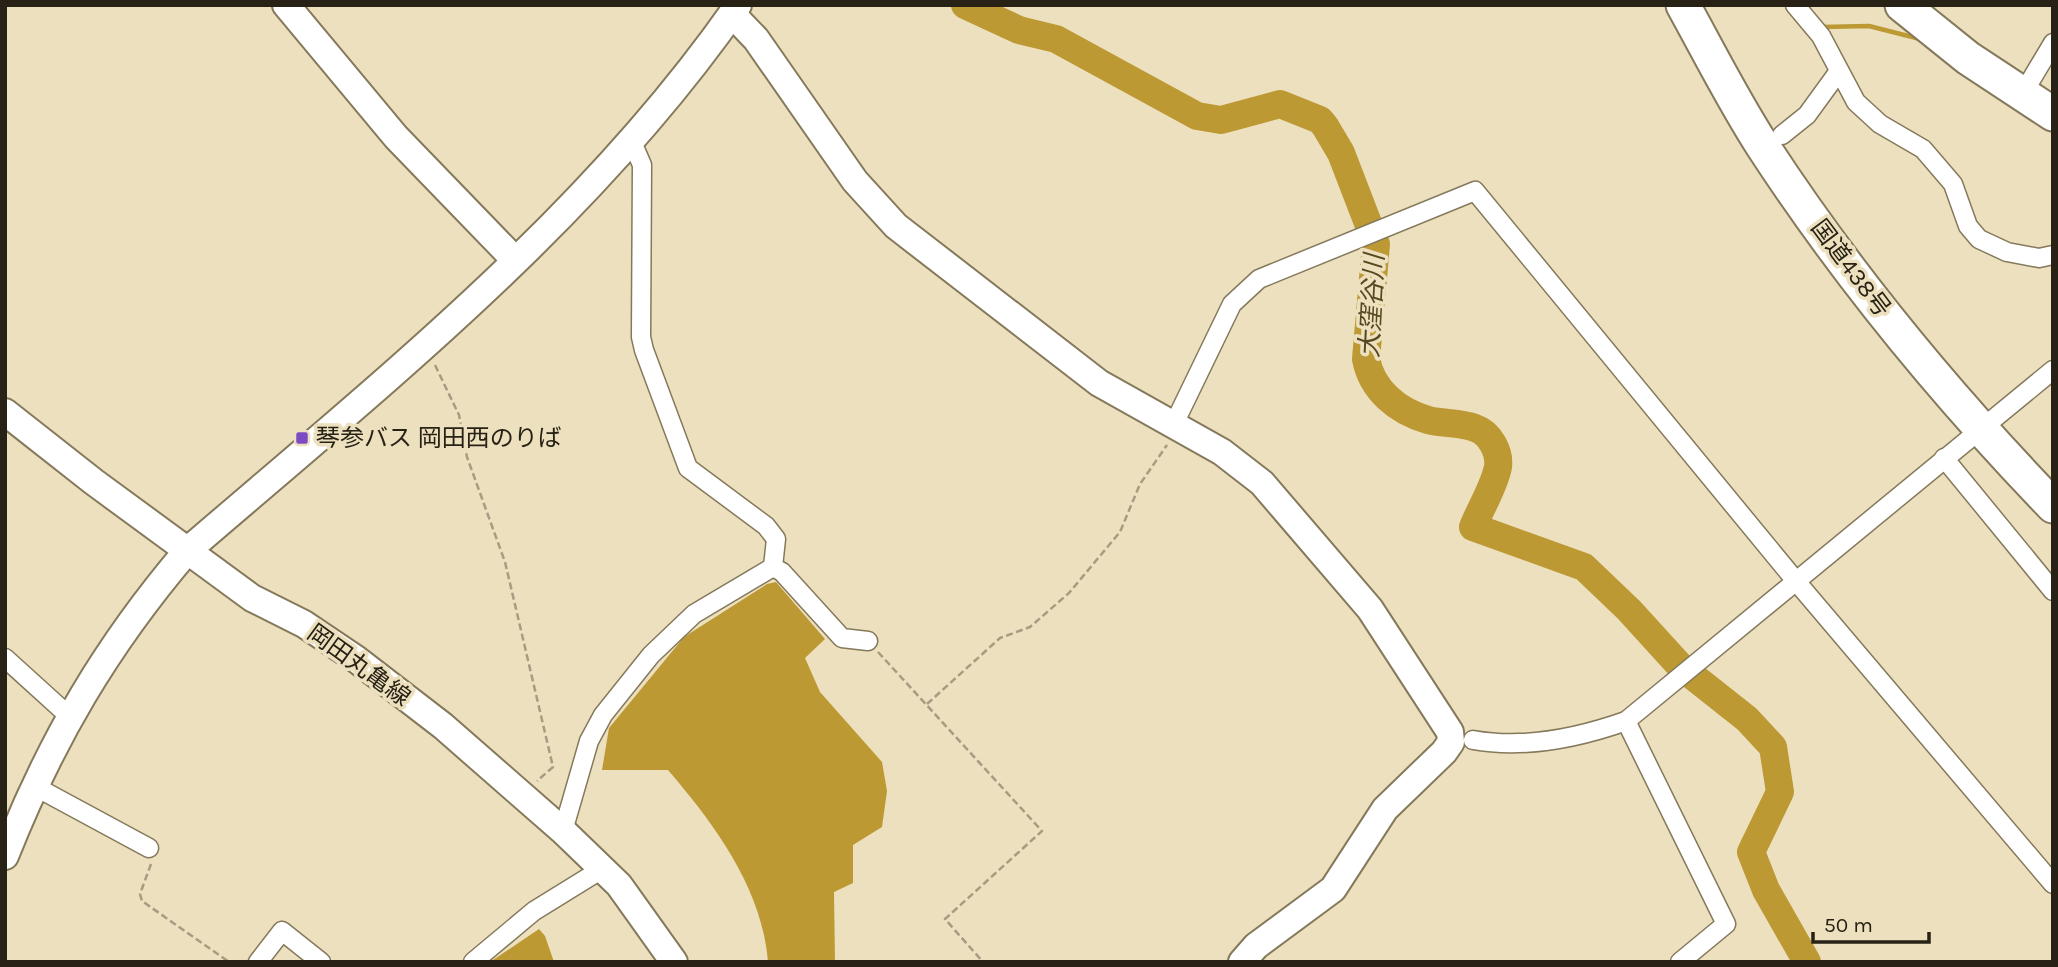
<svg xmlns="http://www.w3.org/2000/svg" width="2058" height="967" font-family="Karla,'Noto Sans JP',sans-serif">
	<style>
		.water { fill: #bc9933 }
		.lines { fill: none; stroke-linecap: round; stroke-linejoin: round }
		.stream { stroke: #bc9933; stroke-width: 4.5 }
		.river { stroke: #bc9933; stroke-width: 28 }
		.street-casing { stroke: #85795b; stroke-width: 21 }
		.secondary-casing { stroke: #85795b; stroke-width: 30 }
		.highway-casing { stroke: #85795b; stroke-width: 37 }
		.path { stroke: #a69c82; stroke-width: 2.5; stroke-dasharray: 7 3.5; stroke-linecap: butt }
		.street { stroke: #fff; stroke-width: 18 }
		.secondary { stroke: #fff; stroke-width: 26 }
		.highway { stroke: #fff; stroke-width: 33 }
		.poi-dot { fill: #7c4bc3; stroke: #ede0bf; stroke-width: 2.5 }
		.labels { text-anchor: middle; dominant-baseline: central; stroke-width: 7; stroke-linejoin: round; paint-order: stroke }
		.street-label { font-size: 24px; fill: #272215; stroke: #ede0bf }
		.poi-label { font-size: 24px; fill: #272215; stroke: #ede0bf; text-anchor: start }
		.water-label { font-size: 26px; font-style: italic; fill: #57481f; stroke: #ede0bf }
	</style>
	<rect width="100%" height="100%" fill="#ede0bf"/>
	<!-- water -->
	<g class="water">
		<path d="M776 582 825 639 805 658 820 692 882 762 887 791 882 827 853 845V883L834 892 835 962H768C762 888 715 825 668 770H602L609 728 684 637 767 584Z"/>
		<polygon points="539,929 545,936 554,962 490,962"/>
	</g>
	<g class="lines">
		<!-- stream -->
		<polyline class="stream" points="1821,27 1869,26 1920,39"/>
		<!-- river -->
		<path class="river" d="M965 5 1019 30 1056 39 1197 116 1221 120 1280 104 1320 120 1325 126 1341 153 1376 244 1366 359C1372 390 1397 411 1428 420 1443 424 1460 422 1475 428 1490 433 1500 452 1498 467 1494 487 1480 509 1473 527L1584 567 1629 610 1680 666 1747 719 1773 747 1780 792 1751 852 1766 890 1807 962"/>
		<defs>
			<g id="street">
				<polyline points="1795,5 1821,36 1856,102 1880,124 1923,149 1953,184 1968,226 1979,239 2007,252 2039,258 2053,255"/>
				<polyline points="2022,95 2053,43"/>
				<polyline points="1782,135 1807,115 1839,71"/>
				<polyline points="632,142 642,165 641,337 644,350 688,468 766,526 776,539 773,567"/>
				<polyline points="1173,426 1232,304 1259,279 1475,191 1795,580 2053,884"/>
				<polyline points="1944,458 2053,591"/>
				<polyline points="773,567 782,572 842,638 868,641"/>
				<polyline points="5,658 69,716"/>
				<polyline points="1626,721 1726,924 1680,962"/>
				<path d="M1473 740C1523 749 1578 738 1626 721L2053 370"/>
				<polyline points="36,787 149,848"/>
				<polyline points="563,831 589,741 603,715 651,655 694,614 773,567"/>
				<polyline points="258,962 282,931 321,962"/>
				<polyline points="473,962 534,911 602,869"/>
			</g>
			<g id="secondary">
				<polyline points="286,5 396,137 515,260"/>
				<polyline points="732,14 756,39 855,181 896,226 1099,383 1222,452 1262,483 1370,609 1450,732 1451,742 1444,752 1385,809 1333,889 1256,946 1242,962"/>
				<polyline points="5,412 94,482 252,598 304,624 356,659 443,726 563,831 619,885 674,962"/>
				<path d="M5 856C51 740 106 646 187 551 382 383 590 218 738 5"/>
			</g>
			<g id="highway">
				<path d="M1683 5C1709 52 1733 100 1762 145 1846 274 1946 395 2053 506"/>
				<polyline points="1902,5 1968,58 2053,114"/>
			</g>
		</defs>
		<!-- street casing -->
		<use href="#street" class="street-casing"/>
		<!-- secondary casing -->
		<use href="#secondary" class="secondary-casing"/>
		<!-- highway casing -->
		<use href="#highway" class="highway-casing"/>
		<!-- path -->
		<g class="path">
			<polyline points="435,365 459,415 467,457 505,562 553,767 537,781"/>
			<polyline points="878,652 1042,831 945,919 983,962"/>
			<polyline points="927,704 1000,638 1030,627 1069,593 1120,532 1140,484 1167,445"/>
			<polyline points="151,864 140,894 142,901 229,962"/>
		</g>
		<!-- street -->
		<use href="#street" class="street"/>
		<!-- secondary -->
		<use href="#secondary" class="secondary"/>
		<!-- highway -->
		<use href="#highway" class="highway"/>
	</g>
	<!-- markers -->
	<rect class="poi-dot" x="295" y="431" width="14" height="14" rx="3.5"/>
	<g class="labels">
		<!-- street labels -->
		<g class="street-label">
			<text transform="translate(1851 268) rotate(53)">国道438号</text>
			<text transform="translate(359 665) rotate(36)">岡田丸亀線</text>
		</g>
		<!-- poi labels -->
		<g class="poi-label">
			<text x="316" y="438">琴参バス 岡田西のりば</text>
		</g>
		<!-- water labels -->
		<g class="water-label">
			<text transform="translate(1372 306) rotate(-87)">大窪谷川</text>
		</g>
	</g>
	<!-- border -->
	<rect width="2058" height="967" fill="none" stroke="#272215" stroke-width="14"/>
	<!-- scale -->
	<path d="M1813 932v10h116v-10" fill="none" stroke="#272215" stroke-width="3.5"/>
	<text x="1824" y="932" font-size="21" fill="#272215" stroke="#ede0bf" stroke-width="5" paint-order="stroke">50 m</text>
</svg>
